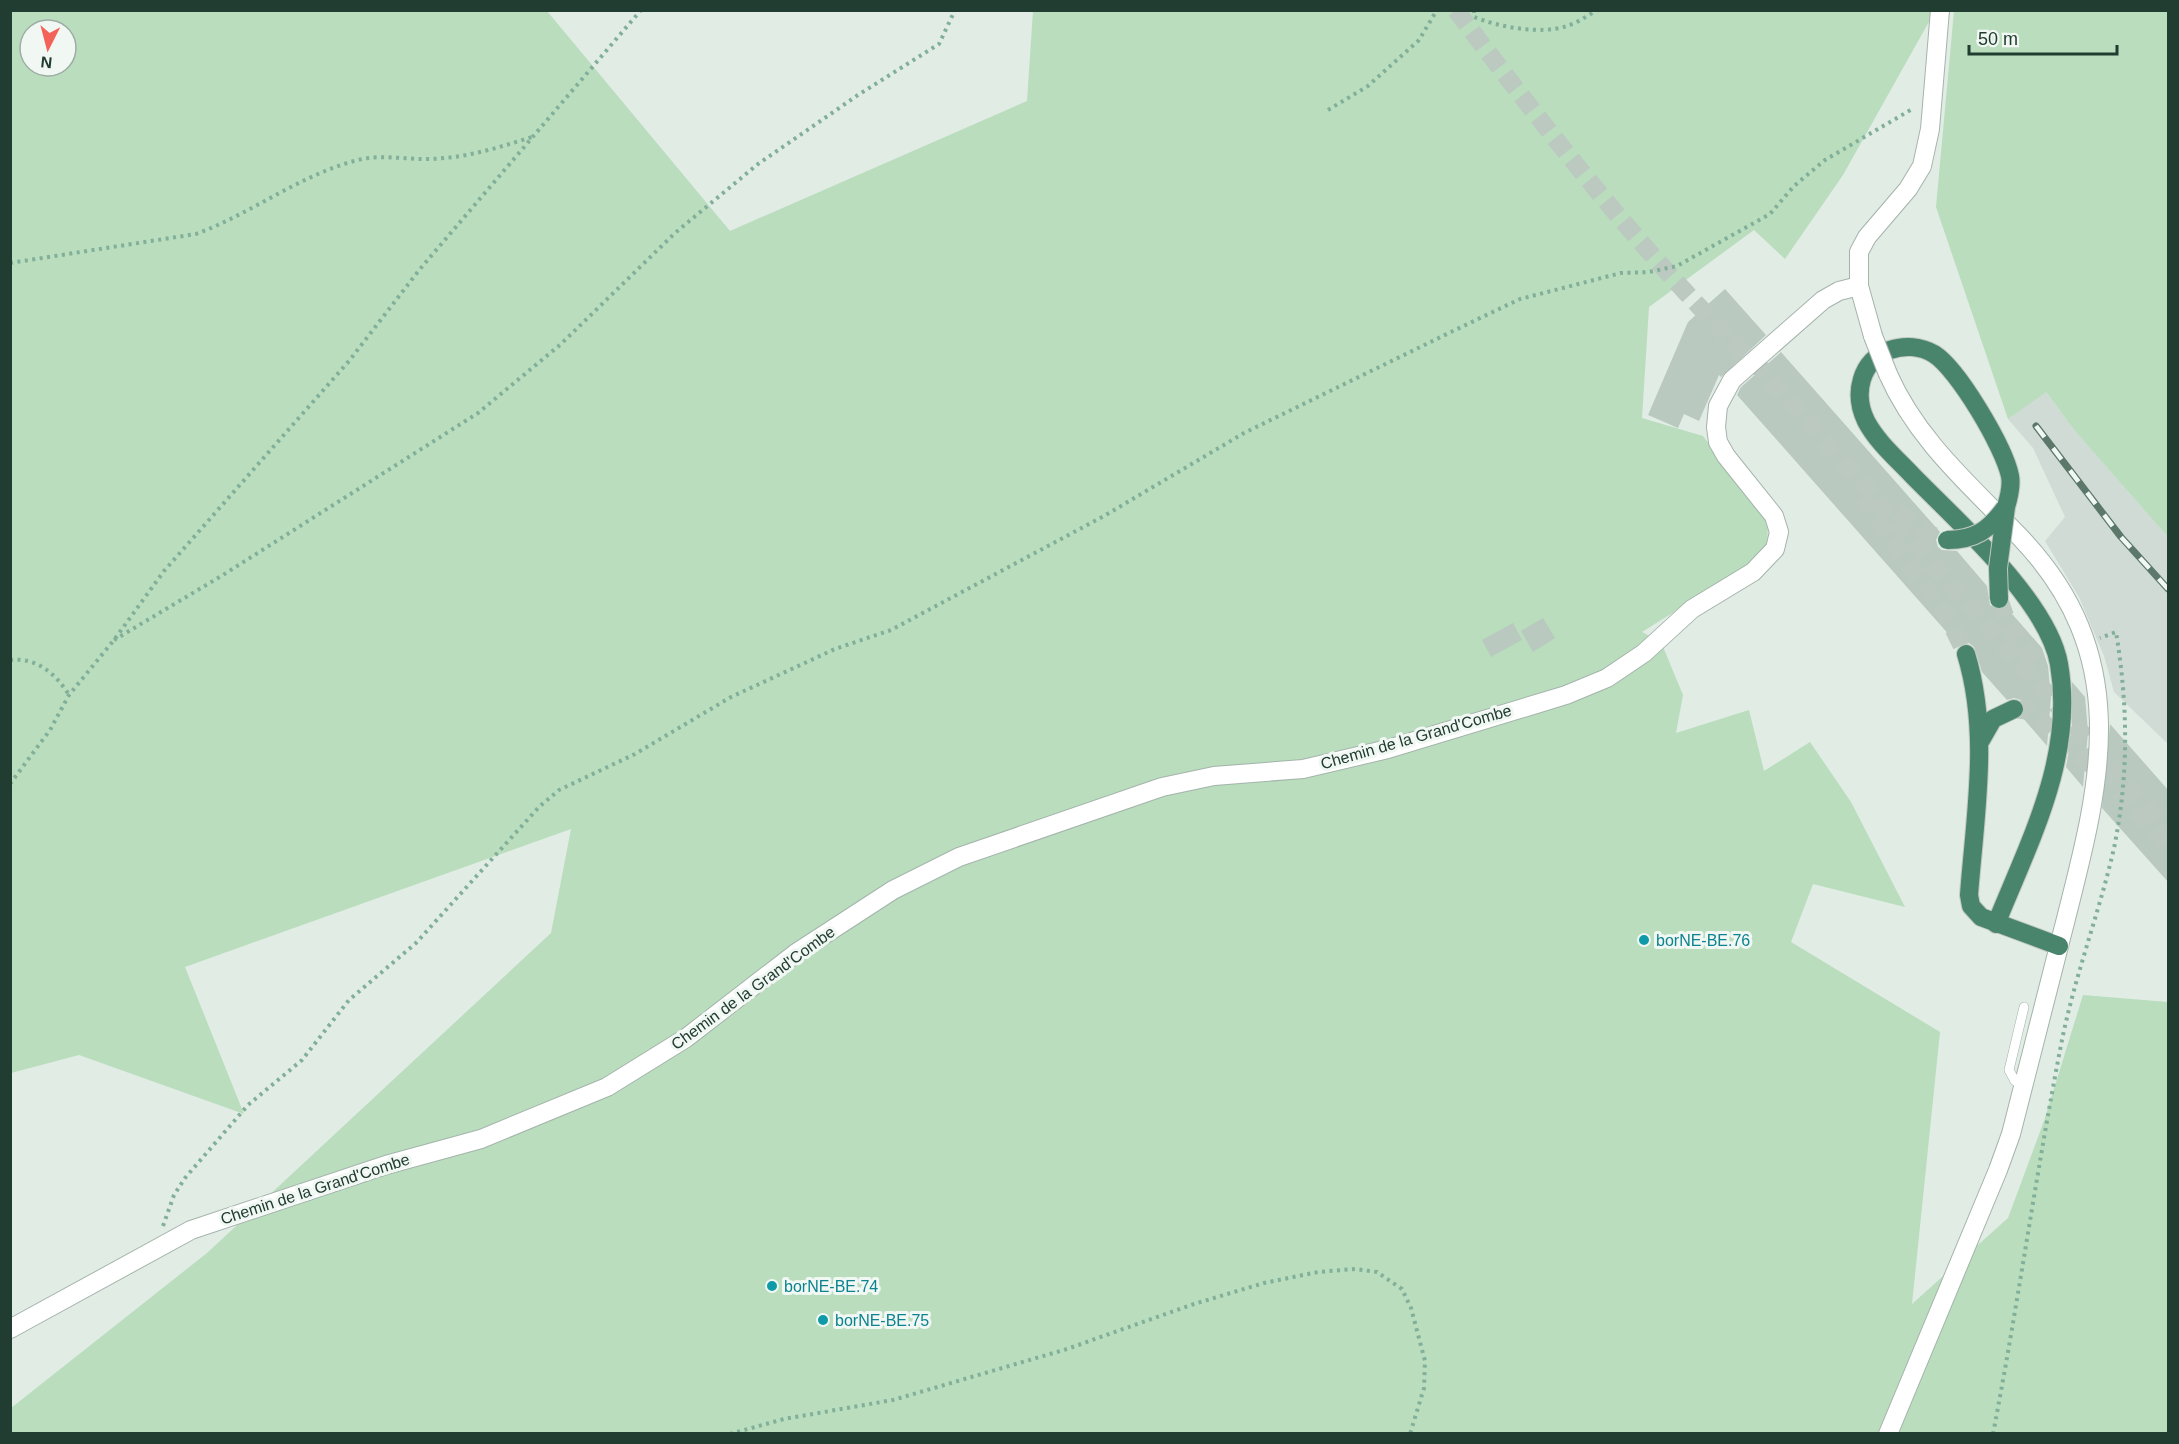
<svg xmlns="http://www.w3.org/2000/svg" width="2179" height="1444" font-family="Arial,sans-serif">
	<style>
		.built { fill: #cfdbd4 }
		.green { fill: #b9ddbd; fill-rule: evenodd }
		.building { fill: #b9c9c0 }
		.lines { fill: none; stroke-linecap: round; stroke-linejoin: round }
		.trunk-tunnel { stroke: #bbc9c1; stroke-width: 18; stroke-dasharray: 18 9; stroke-linecap: butt }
		.service-casing { stroke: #a4b4ab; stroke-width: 10 }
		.minor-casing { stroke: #a4b4ab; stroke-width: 20 }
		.tertiary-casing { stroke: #a4b4ab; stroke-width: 20 }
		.trunk-casing { stroke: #c1c8c5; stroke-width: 20 }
		.path { stroke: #81af99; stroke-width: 4; stroke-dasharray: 3 4.5; stroke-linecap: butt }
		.service { stroke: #fff; stroke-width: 9 }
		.minor { stroke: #fff; stroke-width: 18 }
		.tertiary { stroke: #fff; stroke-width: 18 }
		.trunk { stroke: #49856c; stroke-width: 18 }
		.rail-casing { stroke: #5b786b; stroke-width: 7 }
		.rail { stroke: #f1f8f4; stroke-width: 4.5; stroke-dasharray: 14; stroke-linecap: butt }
		.tertiary-bridge-casing { stroke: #a4b4ab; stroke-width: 20; stroke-linecap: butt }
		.trunk-bridge-casing { stroke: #c1c8c5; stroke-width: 20; stroke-linecap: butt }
		.tertiary-bridge { stroke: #fff; stroke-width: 18 }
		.trunk-bridge { stroke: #49856c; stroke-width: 18 }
		.culture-dot { fill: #0f9aa8; stroke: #f1f8f4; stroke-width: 2 }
		.labels { text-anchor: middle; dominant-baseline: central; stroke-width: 6; stroke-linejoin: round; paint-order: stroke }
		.street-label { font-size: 16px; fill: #213c30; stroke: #f1f8f4 }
		.culture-label { font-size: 16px; fill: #0d838f; stroke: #f1f8f4; text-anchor: start }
	</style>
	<rect width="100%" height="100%" fill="#e1ece5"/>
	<!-- built -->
	<polygon class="built" points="2045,391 2075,431 2168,537 2168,744 2114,692 2104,656 2079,597 2045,541 2065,517 2033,448 2008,419"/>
	<!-- green -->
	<g class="green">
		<path d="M11 11H547L730 231 1027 101 1033 11H1935L1843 175 1785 259 1754 230 1649 307 1642 418 1703 436 1768 523 1767 547 1744 568 1642 632 1661 642 1683 695 1676 733 1749 710 1764 771 1810 742 1851 802 1905 907 1813 884 1791 942 1940 1032 1912 1304 2008 1218 2044 1121 2083 995 2168 1002V1433H11V1408L207 1253 551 933 571 829 185 967 244 1114 79 1055 11 1073ZM30 30H66V66H30Z"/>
		<polygon points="1954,11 2168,11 2168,537 2075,431 2046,392 2008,419 1936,207"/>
	</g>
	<!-- building -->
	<g class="building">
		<polygon points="1725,289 1766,335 1721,377 1719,375 1699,421 1684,414 1678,428 1648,415 1688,322"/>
		<polygon points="1781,352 1940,532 1936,540 1938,547 1942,550 1957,551 1987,586 1990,605 1999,610 2006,607 2042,648 2048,666 2051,698 2047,746 2022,717 2025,709 2021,700 2014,698 2007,700 1982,672 1974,647 1969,643 1959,646 1737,395 1741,387"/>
		<polygon points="1543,618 1555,638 1533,652 1521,631"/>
		<polygon points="1513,623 1522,640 1491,657 1482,640"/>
		<polygon points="2072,682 2085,697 2088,732 2083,787 2066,767 2072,732"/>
		<polygon points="2110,724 2169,791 2169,883 2102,808"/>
	</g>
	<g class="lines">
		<!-- trunk-tunnel -->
		<g class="trunk-tunnel">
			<path d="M1456 10C1551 136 1649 262 1763 371L2168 831"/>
			<polyline points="1860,497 1948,618 1966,654"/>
			<polyline points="1898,511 1931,535 1947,540"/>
			<polyline points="1999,599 2009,627 2035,661"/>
			<polyline points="2014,709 2030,711 2105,777"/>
			<polyline points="2100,770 2168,848"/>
		</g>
		<defs>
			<polyline id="service" points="2023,1086 2015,1081 2009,1070 2024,1007"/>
			<g id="minor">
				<polyline points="10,1329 191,1230 386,1165 481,1139 607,1087 686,1038 796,953 893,890 959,857 1162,787 1214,776 1303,769 1388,749 1566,695 1607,678 1644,653 1692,609 1753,572 1775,549 1779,532 1774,516 1726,456 1718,442 1716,427 1718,406 1732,380 1823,300 1839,291 1859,286"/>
				<polyline points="1888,1434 1998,1170 2011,1134 2059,946"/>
			</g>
			<g id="tertiary">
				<polyline points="1873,336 1859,286 1859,252 1867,237 1908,189 1922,166 1930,129 1940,10"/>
				<path d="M1888 374C1917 440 1970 485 2019 536 2141 663 2097 795 2059 946"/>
			</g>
			<g id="trunk">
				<path d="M1966 654C1990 732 1975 815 1969 895L1971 906 1981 917 2059 946"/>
				<polyline points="1981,740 1993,719 2014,709"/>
				<path d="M1996 924C2030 840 2075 756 2059 664 2048 601 1957 521 1913 476 1897 459 1877 442 1866 421 1853 394 1860 361 1890 350 1904 345 1921 346 1934 354 1958 369 2004 447 2010 476 2012 486 2009 497 2006 507"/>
			</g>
		</defs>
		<!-- service casing -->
		<use href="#service" class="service-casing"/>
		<!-- minor casing -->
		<use href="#minor" class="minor-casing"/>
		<!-- tertiary casing -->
		<use href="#tertiary" class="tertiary-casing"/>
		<!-- trunk casing -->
		<use href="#trunk" class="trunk-casing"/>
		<!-- path -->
		<g class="path">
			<path d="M1474 10V17C1499 27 1541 35 1567 26 1577 23 1587 16 1597 10"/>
			<polyline points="1328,110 1368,86 1419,40 1437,10"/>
			<path d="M10 263 196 234C253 213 302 173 362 159 383 155 404 159 425 159 463 159 497 148 532 137"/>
			<polyline points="114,640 223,575 478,413 561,344 675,233 758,164 858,95 939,44 955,10"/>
			<path d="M10 660C37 657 56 674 69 695"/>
			<polyline points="10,784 50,730 69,695 114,640 164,571 349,361 420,269 641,10"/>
			<polyline points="163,1226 174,1195 185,1178 248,1105 302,1060 349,1000 416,943 539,807 559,790 635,754 731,697 835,649 891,630 1104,516 1244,433 1451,332 1520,299 1621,273 1649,272 1677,266 1770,214 1794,186 1825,160 1914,108"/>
			<polyline points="730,1434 784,1419 893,1400 1067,1349 1194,1304 1264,1283 1318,1272 1355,1269 1377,1272 1402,1289 1411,1308 1425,1361 1424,1388 1410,1434"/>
			<path d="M1993 1434C2018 1304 2036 1174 2061 1045 2074 978 2099 914 2114 848 2129 775 2128 705 2116 632L2100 638"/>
		</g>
		<!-- service -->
		<use href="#service" class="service"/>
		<!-- minor -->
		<use href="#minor" class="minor"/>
		<!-- tertiary -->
		<use href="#tertiary" class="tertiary"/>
		<!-- trunk -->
		<use href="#trunk" class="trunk"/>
		<defs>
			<polyline id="rail" points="2036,426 2121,537 2168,589"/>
		</defs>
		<!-- rail casing -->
		<use href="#rail" class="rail-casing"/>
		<!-- rail -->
		<use href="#rail" class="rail"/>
		<defs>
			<polyline id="tertiary-bridge" points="1873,336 1888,374"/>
			<g id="trunk-bridge">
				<path d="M1947 540C1975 540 1989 530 2005 508"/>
				<polyline points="1999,599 1998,568 2006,507"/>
			</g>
		</defs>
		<!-- tertiary-bridge casing -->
		<use href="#tertiary-bridge" class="tertiary-bridge-casing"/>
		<!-- trunk-bridge casing -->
		<use href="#trunk-bridge" class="trunk-bridge-casing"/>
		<!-- tertiary-bridge -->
		<use href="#tertiary-bridge" class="tertiary-bridge"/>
		<!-- trunk-bridge -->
		<use href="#trunk-bridge" class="trunk-bridge"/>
	</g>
	<!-- markers -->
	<g class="culture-dot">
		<circle cx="1644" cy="940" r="6"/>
		<circle cx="772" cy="1286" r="6"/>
		<circle cx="823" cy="1320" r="6"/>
	</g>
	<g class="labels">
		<!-- street labels -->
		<g class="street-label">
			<text transform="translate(1416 737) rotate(-16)">Chemin de la Grand'Combe</text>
			<text transform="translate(753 988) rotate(-36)">Chemin de la Grand'Combe</text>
			<text transform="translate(315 1189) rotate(-18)">Chemin de la Grand'Combe</text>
		</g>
		<!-- culture labels -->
		<g class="culture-label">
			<text x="1656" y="940">borNE-BE.76</text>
			<text x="784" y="1286">borNE-BE.74</text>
			<text x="835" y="1320">borNE-BE.75</text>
		</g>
	</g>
	<!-- border -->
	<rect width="2179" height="1444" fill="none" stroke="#213c30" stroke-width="24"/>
	<!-- north arrow -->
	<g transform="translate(48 48) rotate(186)"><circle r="28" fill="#f1f8f4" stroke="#9eada6" stroke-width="1.5"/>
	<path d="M0-4.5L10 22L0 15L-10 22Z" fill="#f36258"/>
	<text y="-9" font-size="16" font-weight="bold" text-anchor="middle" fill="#213c30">N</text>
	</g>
	<!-- scale -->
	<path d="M1969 45v9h148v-9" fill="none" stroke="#213c30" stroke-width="3"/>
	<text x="1978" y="45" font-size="18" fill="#213c30" stroke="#f1f8f4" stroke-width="4.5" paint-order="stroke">50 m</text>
</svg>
